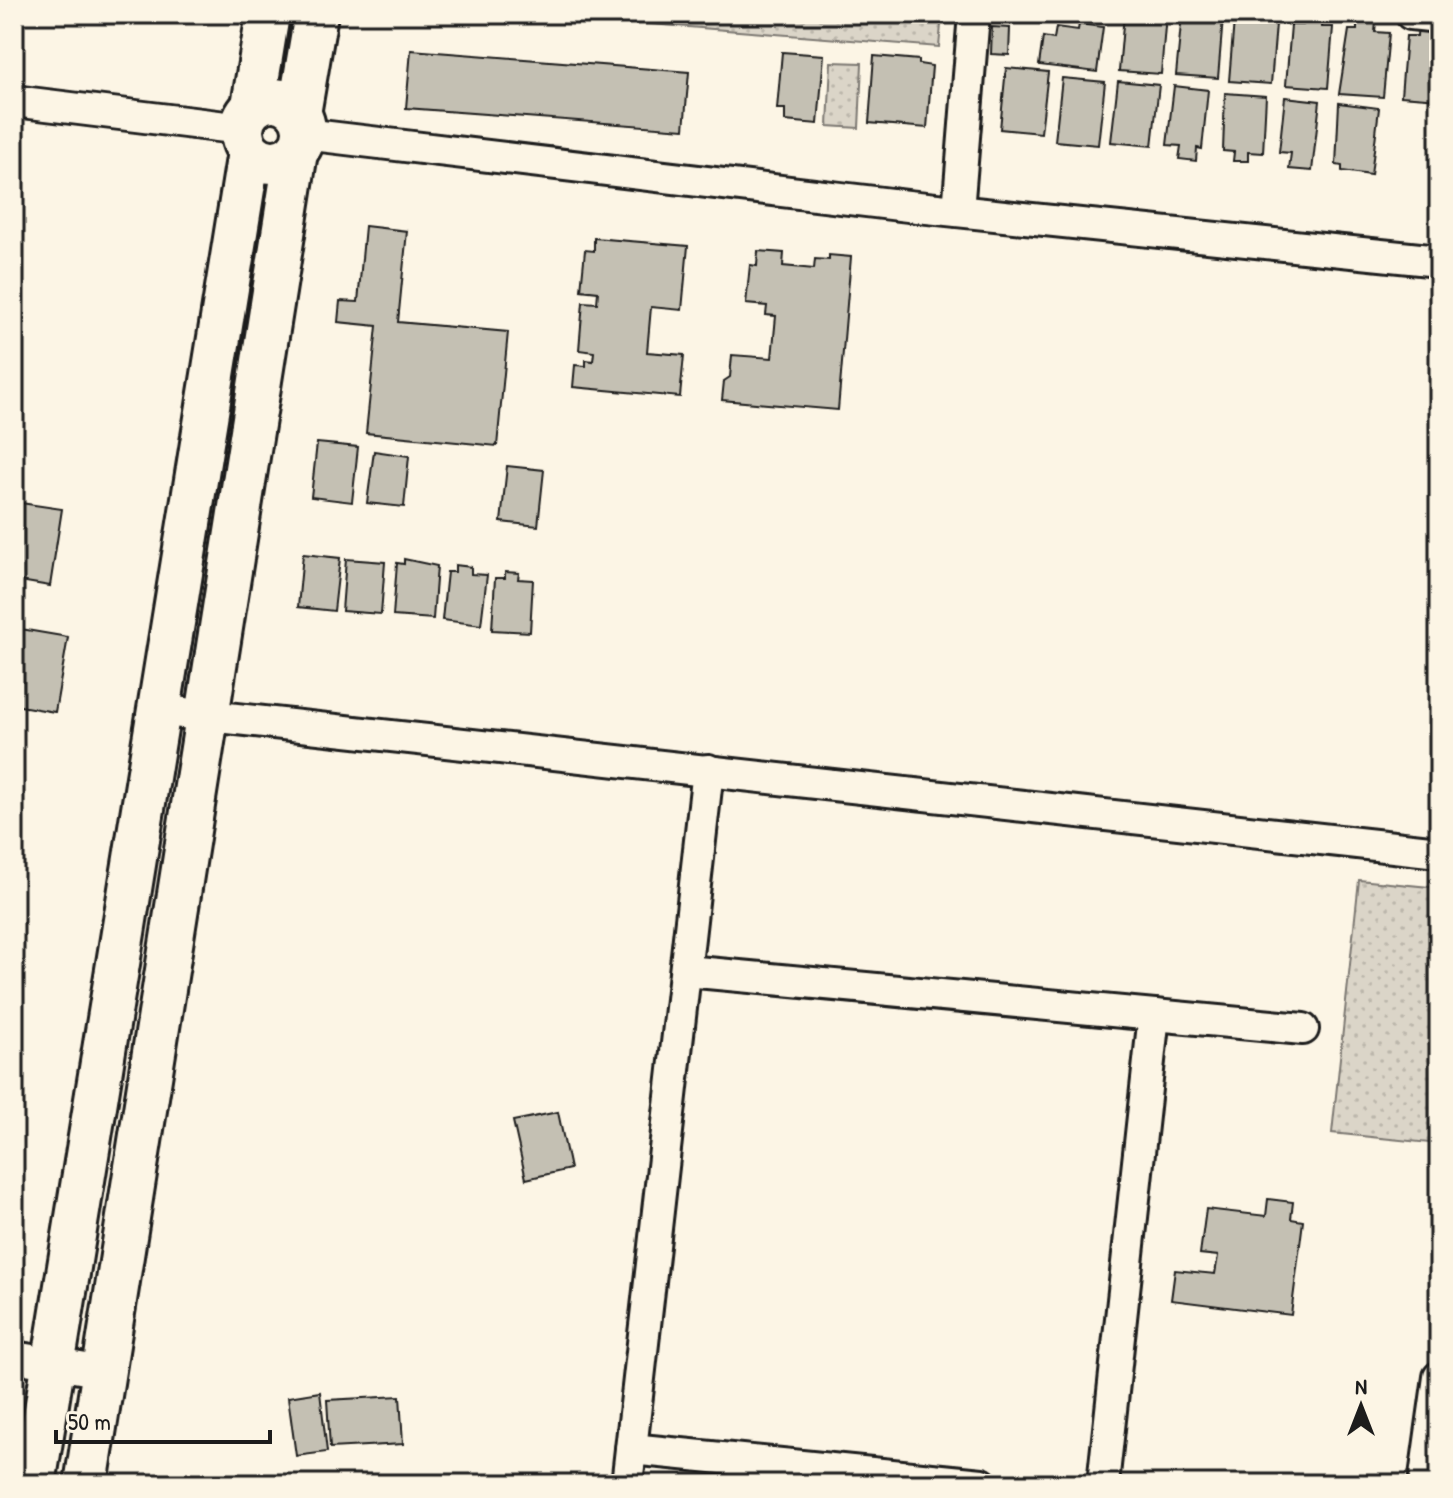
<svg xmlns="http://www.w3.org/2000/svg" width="1453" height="1498" font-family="'Patrick Hand',sans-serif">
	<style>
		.grass { fill: url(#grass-dots); stroke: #7c7872; stroke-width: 2 }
		.building { fill: #c4c0b3; stroke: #1c1c1c; stroke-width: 2 }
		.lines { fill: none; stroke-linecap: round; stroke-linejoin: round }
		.street-casing { stroke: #1c1c1c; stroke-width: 36 }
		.secondary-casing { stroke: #1c1c1c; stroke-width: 48 }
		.street { stroke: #fcf5e5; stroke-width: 30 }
		.secondary { stroke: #fcf5e5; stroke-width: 42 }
	</style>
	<defs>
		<pattern id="grass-dots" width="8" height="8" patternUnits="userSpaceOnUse" patternTransform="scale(2)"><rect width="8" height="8" fill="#dbd5c8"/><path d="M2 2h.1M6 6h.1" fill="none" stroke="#bbb6ab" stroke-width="1.8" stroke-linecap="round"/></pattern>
	</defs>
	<rect width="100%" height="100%" fill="#fcf5e5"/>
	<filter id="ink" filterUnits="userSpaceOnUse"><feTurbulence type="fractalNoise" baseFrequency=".0125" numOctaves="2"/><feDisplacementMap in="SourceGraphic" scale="16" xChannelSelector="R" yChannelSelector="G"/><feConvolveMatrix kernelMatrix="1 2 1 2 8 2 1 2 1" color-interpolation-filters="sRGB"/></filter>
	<g filter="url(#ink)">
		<!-- grass -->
		<g class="grass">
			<polygon points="613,14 942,14 939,47 613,21"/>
			<polygon points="831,62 862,63 859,128 828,126"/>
			<polygon points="1359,880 1439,888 1439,1144 1332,1133"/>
		</g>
		<!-- building -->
		<g class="building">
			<polygon points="1124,14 1166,14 1161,74 1119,71"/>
			<polygon points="1182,14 1223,18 1218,78 1176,75"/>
			<polygon points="1246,14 1266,14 1265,23 1276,24 1271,84 1229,81 1234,20 1245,21"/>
			<polygon points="1303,14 1323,14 1322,27 1333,27 1328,88 1286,85 1291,25 1303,25"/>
			<polygon points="1357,20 1376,22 1375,32 1389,33 1383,97 1339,94 1349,30 1357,30"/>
			<polygon points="1418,23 1438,24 1439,99 1401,96 1406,36 1417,36"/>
			<polygon points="1079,24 1103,27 1097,72 1039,65 1043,37 1054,39 1056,27 1078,30"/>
			<polygon points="992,27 1010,28 1009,55 991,54"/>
			<polygon points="411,50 689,72 684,129 406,108"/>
			<polygon points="782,52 824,55 818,124 785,121 785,109 777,109"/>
			<polygon points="874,56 919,60 919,64 932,66 927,128 869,123"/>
			<polygon points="1006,68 1048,72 1041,133 1000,129"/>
			<polygon points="1062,78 1105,82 1098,145 1055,141"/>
			<polygon points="1118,81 1159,85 1152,146 1111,142"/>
			<polygon points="1174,86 1208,90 1202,149 1197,148 1196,161 1179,159 1181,146 1167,145"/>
			<polygon points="1225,93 1266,96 1263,153 1248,152 1248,161 1233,161 1234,152 1223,151"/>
			<polygon points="1285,97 1320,101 1312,171 1289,169 1291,153 1279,152"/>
			<polygon points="1339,103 1379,108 1371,175 1342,171 1342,166 1336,165"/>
			<polygon points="365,226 407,231 398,322 508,332 497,446 366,433 377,326 338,322 340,301 358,302"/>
			<polygon points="594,238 688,246 682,310 651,307 647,352 684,355 680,397 573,387 575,365 586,366 586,360 593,361 594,352 579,350 583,302 597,303 598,292 581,290 585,250 594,251"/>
			<polygon points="758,251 784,253 783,266 814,269 815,259 829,260 829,255 851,257 838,410 722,400 724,381 730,377 732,355 772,358 776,316 766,315 767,306 746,304 750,265 757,266"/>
			<polygon points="317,443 358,447 352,502 311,497"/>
			<polygon points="374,451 409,456 404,507 367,503"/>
			<polygon points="507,466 544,470 538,526 501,522"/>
			<polygon points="14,502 62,509 50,586 14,580"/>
			<polygon points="303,554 340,558 334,611 298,607"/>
			<polygon points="346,559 385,562 381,614 342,611"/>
			<polygon points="404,559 437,566 433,619 393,616 397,563 404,564"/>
			<polygon points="455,565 471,567 471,574 487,575 481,625 442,620 447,572 455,572"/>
			<polygon points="505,572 519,573 518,579 533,580 530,632 492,630 495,578 505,578"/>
			<polygon points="15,628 68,637 55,712 14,705"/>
			<polygon points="558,1112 570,1169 526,1179 513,1121"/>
			<polygon points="1268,1199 1293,1202 1291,1219 1303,1221 1291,1315 1171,1300 1175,1270 1215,1274 1218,1256 1200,1254 1206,1209 1266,1216"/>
			<polygon points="320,1392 327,1452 296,1456 288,1397"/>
			<polygon points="400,1396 403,1444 330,1448 327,1400"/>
		</g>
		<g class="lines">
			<defs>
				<g id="street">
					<polyline points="1411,14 1439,17"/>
					<polyline points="14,101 242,129"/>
					<polyline points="304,134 908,206 1439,261"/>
					<polyline points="958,211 974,14"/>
					<polyline points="156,710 1439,852"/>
					<polyline points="686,971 1303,1029"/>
					<polyline points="14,1357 104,1372"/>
					<polyline points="631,1449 708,770"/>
					<polyline points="627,1484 631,1449 982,1484"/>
					<polyline points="1103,1484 1154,1015"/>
					<polyline points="1424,1484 1439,1377"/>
				</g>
				<g id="secondary">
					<circle cx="273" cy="131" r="31"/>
					<polyline points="253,106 268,14"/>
					<polyline points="299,114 316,14"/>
					<polyline points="34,1484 249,152"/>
					<polyline points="86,1484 296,152"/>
				</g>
			</defs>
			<!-- street casing -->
			<use href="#street" class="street-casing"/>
			<!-- secondary casing -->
			<use href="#secondary" class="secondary-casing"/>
			<!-- street -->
			<use href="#street" class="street"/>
			<!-- secondary -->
			<use href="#secondary" class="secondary"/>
		</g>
	</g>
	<!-- margin -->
	<rect width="1453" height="1498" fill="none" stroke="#fcf5e5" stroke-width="48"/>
	<rect x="24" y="24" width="1405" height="1450" fill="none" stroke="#1c1c1c" stroke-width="3" filter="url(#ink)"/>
	<!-- north arrow -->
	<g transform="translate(1361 1406)" stroke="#fcf5e5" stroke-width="6" paint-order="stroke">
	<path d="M0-6L14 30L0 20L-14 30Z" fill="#1c1c1c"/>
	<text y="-12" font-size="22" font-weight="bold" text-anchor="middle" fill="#1c1c1c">N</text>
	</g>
	<!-- scale -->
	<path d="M56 1430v12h214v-12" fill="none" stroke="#1c1c1c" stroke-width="4"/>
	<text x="68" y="1430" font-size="24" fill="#1c1c1c" stroke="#fcf5e5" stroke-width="6" paint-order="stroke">50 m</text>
</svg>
